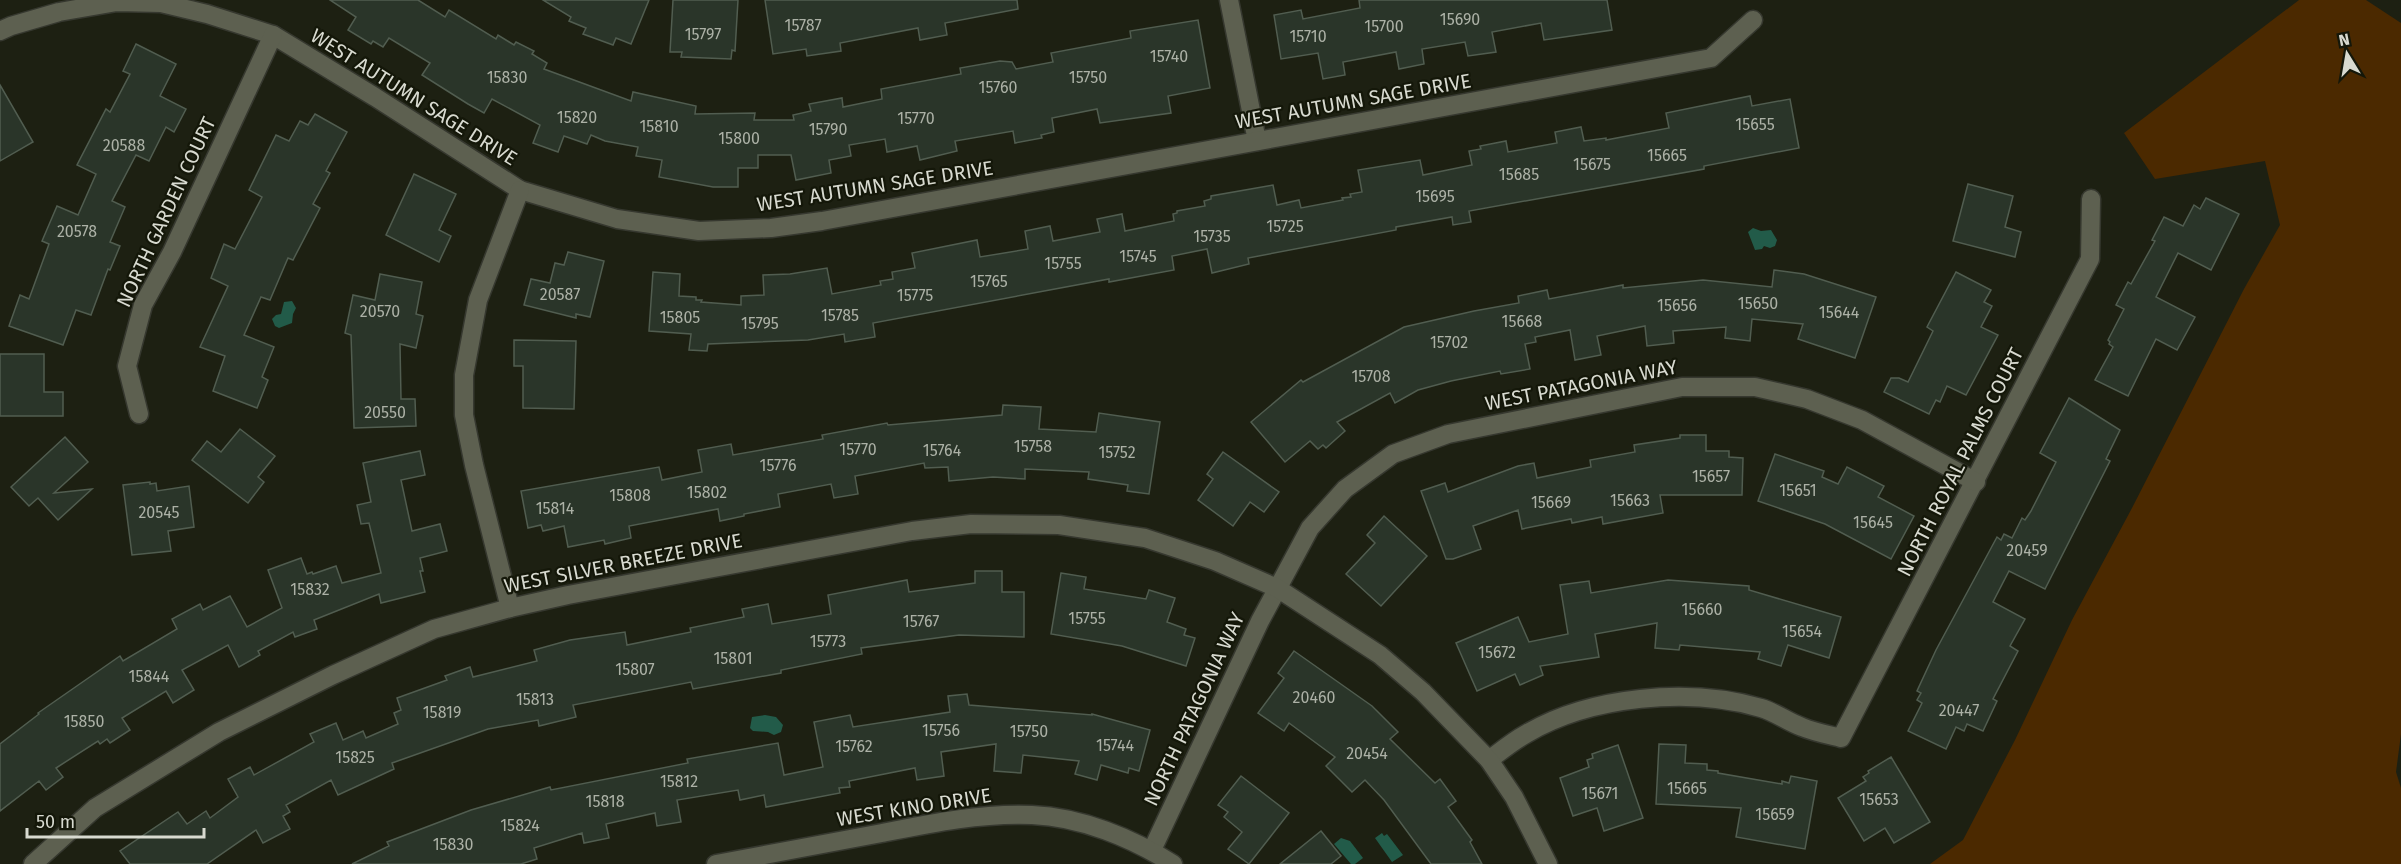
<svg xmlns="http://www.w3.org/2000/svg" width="2401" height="864" font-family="'Fira Sans',sans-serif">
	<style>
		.green { fill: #4b2900 }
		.water { fill: #225b49 }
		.building { fill: #2a3529; stroke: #515d50; stroke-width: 1.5 }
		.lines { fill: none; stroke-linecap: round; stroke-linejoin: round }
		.minor-casing { stroke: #36382f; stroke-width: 21 }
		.minor { stroke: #5d6050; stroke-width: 18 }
		.labels { text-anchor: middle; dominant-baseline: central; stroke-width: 4.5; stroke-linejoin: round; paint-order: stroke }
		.number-label { font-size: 16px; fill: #acb1a6 }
		.street-label { font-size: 20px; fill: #d8dad0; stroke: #141709 }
	</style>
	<rect width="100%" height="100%" fill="#1d2012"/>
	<!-- green -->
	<polygon class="green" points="2299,0 2366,0 2401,23 2401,734 2396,772 2401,788 2401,864 1930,864 1963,840 2015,740 2072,620 2132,508 2244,289 2280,225 2265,161 2155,179 2124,133"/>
	<!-- water -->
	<g class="water">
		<polygon points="1753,228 1761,231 1771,230 1777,240 1775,246 1770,248 1764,246 1762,249 1755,250 1748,232"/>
		<polygon points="292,301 296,308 293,314 292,323 279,328 275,326 272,319 276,315 281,314 284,302"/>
		<polygon points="765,715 776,717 783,725 781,732 774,735 768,732 753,731 750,728 752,717"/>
		<polygon points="1382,833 1384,836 1387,834 1403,855 1392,862 1375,838"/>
		<polygon points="1341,838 1350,841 1363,858 1355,864 1351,864 1334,844"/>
	</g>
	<!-- building -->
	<g class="building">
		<polygon points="330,0 418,0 445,17 449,10 496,39 498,35 514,45 516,42 534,51 532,54 547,63 544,69 631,101 633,92 696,106 695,114 755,113 754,120 794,120 793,115 811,111 809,104 842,98 843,107 882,99 881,89 961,74 960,68 1000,61 1012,62 1016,69 1053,62 1051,53 1131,38 1130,31 1198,20 1210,88 1168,96 1171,113 1100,123 1097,109 1052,118 1054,132 1041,135 1042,138 1015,143 1013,131 955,141 957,151 920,160 917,146 887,152 885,139 849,145 851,156 829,160 831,173 796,180 791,155 758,155 758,168 738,168 738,187 713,187 659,177 662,160 636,156 638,147 605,141 591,135 587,144 564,136 558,152 533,143 540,125 492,99 484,113 468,104 422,75 430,63 389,38 383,47 373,41 371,44 348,30 356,17"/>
		<polygon points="543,0 649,0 631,44 616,38 613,45 583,34 586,28 569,21 571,17"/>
		<polygon points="673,0 738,0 735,51 732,50 731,59 681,57 682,52 670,52"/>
		<polygon points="765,0 1017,0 1018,9 945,23 947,35 920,40 918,28 840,43 841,51 807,56 806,49 773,54"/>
		<polygon points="1359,0 1607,0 1612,30 1544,40 1541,23 1492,32 1496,52 1468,56 1465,42 1422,49 1424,64 1399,69 1396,52 1343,62 1345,75 1323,79 1318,53 1281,59 1274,15 1301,10 1303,19 1360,8"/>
		<polygon points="136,44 176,64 160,96 186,109 174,132 166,127 149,161 136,155 112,201 125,207 110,242 120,246 110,270 108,269 91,315 76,310 63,345 9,326 20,295 29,299 49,244 42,241 57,206 78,215 96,174 77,165 106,109 110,112 130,74 123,71"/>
		<polygon points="0,85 33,142 0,161"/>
		<polygon points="1750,96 1752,106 1790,99 1799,148 1704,166 1704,169 1469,211 1471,222 1453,225 1452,217 1396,227 1396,230 1248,258 1249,264 1212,273 1207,249 1172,256 1174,270 1109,282 1109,279 873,323 875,337 845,342 844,334 808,340 708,344 707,351 689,350 691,334 649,331 653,272 680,274 679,296 696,297 696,300 702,300 701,302 741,305 741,296 764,295 763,275 790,274 827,268 832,294 881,285 880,281 893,279 892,272 915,268 912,253 977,240 980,257 1028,249 1025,231 1050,226 1053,241 1100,232 1097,219 1122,214 1125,231 1174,221 1173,214 1177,213 1177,211 1205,206 1204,201 1211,199 1211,196 1273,185 1277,205 1299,200 1301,208 1343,200 1342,198 1351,197 1350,194 1362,192 1358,170 1420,160 1423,175 1472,165 1469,151 1481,149 1480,146 1506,141 1508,152 1557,143 1555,132 1581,127 1584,141 1606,138 1606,140 1669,128 1666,113"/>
		<polygon points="315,114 347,132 326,171 330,173 313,204 320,208 293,260 288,258 270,300 261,297 244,335 274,347 262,377 268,380 257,408 213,391 225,356 200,347 228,286 211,278 224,244 235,249 262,197 249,190 276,135 289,141 300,121 308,125"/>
		<polygon points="414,174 456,194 439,230 451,236 439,262 386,235"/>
		<polygon points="1968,184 2013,196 2005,227 2021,232 2015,257 1953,241"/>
		<polygon points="2206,198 2239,214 2211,270 2178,253 2156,297 2195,317 2177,350 2156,339 2128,396 2095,380 2113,347 2109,344 2110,342 2108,340 2124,309 2116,305 2128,282 2131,284 2155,241 2152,240 2164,217 2183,226 2194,205 2200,209"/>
		<polygon points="568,252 604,261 590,317 576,314 576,318 524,305 531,279 550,283 555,263 564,265"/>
		<polygon points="1774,270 1804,274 1876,297 1855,358 1798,339 1803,324 1752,319 1750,341 1725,338 1726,327 1673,331 1674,343 1647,346 1645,326 1597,336 1601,355 1575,360 1570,330 1535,337 1536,342 1525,344 1530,369 1501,374 1500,371 1451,381 1418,390 1395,403 1390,393 1337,422 1345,431 1326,448 1323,445 1318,449 1310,441 1285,462 1251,422 1301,380 1303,382 1404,327 1474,311 1519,303 1518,296 1547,290 1549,299 1623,285 1623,288 1703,280 1772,287"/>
		<polygon points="1956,272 1991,290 1984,302 1992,306 1981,327 1998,335 1966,395 1947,386 1940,402 1936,400 1929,414 1884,392 1891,378 1899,378 1908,382 1933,331 1927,327"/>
		<polygon points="380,274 422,282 416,314 423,316 416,348 400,344 401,399 415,399 416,426 354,428 351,335 345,333 353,295 375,300"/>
		<polygon points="514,340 576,341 574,409 523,408 523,366 514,366"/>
		<polygon points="0,354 44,354 44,392 63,392 63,416 0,416"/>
		<polygon points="2069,398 2120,430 2106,459 2110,461 2045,589 2009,571 1993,602 2025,619 2010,646 2018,651 1993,699 1997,701 1983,731 1967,724 1964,731 1956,727 1946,749 1908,731 1922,703 1917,700 1921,693 1917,691 1936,650 1997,537 2001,540 2004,534 2012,538 2022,518 2025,520 2031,511 2056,462 2040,453"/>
		<polygon points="1003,405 1041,407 1039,429 1096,432 1099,413 1160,422 1149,494 1127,491 1128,485 1088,479 1089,472 1025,469 1025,479 993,477 949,481 948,467 925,468 924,463 855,476 858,494 834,498 831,484 778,494 780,507 744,514 744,516 720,521 718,509 629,526 631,538 605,544 604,540 568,547 564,526 543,531 541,525 528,528 521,491 659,467 662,480 702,472 698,450 731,444 733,455 823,439 822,435 887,423 888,425 1002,415"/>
		<polygon points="240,429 275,456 258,477 264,482 248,503 192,460 207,441 221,452"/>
		<polygon points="1680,435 1706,435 1706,451 1729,451 1729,457 1743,458 1742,495 1660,495 1663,513 1603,524 1602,517 1572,523 1571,519 1522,529 1518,510 1473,526 1481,549 1453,559 1446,559 1421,491 1445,483 1448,492 1518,466 1534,463 1537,478 1591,467 1590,460 1635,452 1634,445 1680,438"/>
		<polygon points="65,437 88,462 54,493 92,489 58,520 38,498 29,506 11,487"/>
		<polygon points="420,451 425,475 401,480 412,531 440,524 447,551 420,558 423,571 420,571 425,592 381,603 379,594 314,620 317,629 295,637 293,632 258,651 260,655 239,667 228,645 182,670 194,690 173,703 166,691 122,718 130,730 110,743 107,739 100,744 98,741 56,768 63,777 46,790 39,781 0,811 0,744 39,714 38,713 120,656 123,661 177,629 172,619 200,604 203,610 230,596 247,627 282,608 268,570 301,558 307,574 312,572 313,574 336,566 342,583 381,573 369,523 361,524 357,505 371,502 363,463"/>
		<polygon points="1223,452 1279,492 1264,512 1250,502 1233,526 1198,500 1213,479 1207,474"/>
		<polygon points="1775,454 1824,471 1822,477 1838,484 1847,467 1884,486 1878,497 1914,516 1891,559 1825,524 1758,501"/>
		<polygon points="150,482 150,484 156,483 157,491 189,486 194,527 168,531 171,551 132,555 123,485"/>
		<polygon points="1384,516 1427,556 1381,606 1346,574 1375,543 1367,535"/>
		<polygon points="975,571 1002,571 1002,592 1024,592 1024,637 959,635 861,648 862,654 781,670 781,673 693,689 691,682 573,705 576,717 539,726 538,720 488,729 392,763 394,769 338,795 331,780 286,805 290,812 283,816 290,829 263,843 256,830 207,864 130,864 120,851 178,812 187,824 206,811 210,818 238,797 228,779 250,767 254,775 314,742 310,734 336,723 343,740 363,731 366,738 398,724 394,713 401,710 397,698 447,680 445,676 470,667 473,677 537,661 534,650 570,640 625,632 627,645 691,632 690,628 744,617 742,609 768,604 772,624 831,614 828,595 907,580 909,592 975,583"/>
		<polygon points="1061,573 1086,577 1084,589 1146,599 1149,590 1175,598 1167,622 1186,629 1184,635 1195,638 1186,666 1122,646 1051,634"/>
		<polygon points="1668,580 1749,586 1749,590 1841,617 1829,658 1788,645 1781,666 1758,659 1760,652 1680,645 1679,650 1655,648 1657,623 1595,634 1599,657 1540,666 1543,675 1520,685 1515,674 1477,691 1456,643 1518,617 1529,642 1568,634 1560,585 1589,581 1591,593"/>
		<polygon points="1294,651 1372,706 1398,732 1390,739 1435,783 1440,779 1456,801 1448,807 1472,840 1470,842 1482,864 1431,864 1384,800 1365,780 1352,792 1326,766 1335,757 1289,723 1284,731 1258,713 1284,678 1278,673"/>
		<polygon points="967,694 969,705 1092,715 1092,714 1150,730 1139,771 1129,768 1128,773 1101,765 1097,780 1075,774 1079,761 1023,755 1021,773 994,771 996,744 941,752 944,776 917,780 915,768 849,781 850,787 839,788 840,793 766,807 764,795 740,800 738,790 677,800 681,822 657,826 655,813 606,824 609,838 584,843 582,833 534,848 537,859 521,864 352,864 389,846 387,842 471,810 550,787 551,790 688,763 687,759 778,743 784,775 823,767 814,722 850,715 853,727 950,712 948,696"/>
		<polygon points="1659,744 1686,745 1685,763 1707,764 1707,770 1718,771 1718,773 1782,784 1782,781 1789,783 1791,776 1817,781 1805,849 1736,837 1741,808 1656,804"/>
		<polygon points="1618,745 1643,818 1604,831 1597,808 1573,816 1560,778 1589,767 1587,760 1593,758 1592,754"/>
		<polygon points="1891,757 1930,822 1894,843 1885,828 1864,841 1838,798 1866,781 1863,777 1869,773 1868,771"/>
		<polygon points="1241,776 1289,813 1249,864 1228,849 1242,832 1224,817 1228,812 1218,805"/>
		<polygon points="1321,831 1341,856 1331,864 1280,864"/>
	</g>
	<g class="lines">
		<defs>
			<g id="minor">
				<polyline points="1229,0 1257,141"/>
				<polyline points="0,31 11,26 59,12 117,2 161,3 207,14 273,35 375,97 520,190 617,219 699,231 771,228 822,221 1711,58 1753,20"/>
				<polyline points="139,414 127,366 143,305 172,252 273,35"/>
				<polyline points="510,608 474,465 464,415 464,375 478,300 520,190"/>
				<path d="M1489 760C1501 751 1513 741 1526 734 1590 696 1689 687 1761 708 1775 712 1788 722 1802 727 1814 732 1829 735 1841 738L2090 259 2091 199"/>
				<polyline points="1152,850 1260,621 1310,528 1345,489 1393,454 1448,434 1682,387 1755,387 1807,399 1862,420 1976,482"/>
				<polyline points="33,864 95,808 219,732 333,675 434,629 510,608 568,595 912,531 971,524 1059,525 1145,538 1215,561 1277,588 1380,655 1423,692 1489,760 1514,797 1548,864"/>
				<path d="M716 864C771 854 827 843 882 833 932 823 981 813 1032 815 1081 817 1132 838 1173 864"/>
			</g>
		</defs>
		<!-- minor casing -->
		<use href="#minor" class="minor-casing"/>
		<!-- minor -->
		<use href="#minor" class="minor"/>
	</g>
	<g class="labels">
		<!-- number labels -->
		<g class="number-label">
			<text x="1460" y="19">15690</text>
			<text x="803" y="25">15787</text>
			<text x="1384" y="26">15700</text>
			<text x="703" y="34">15797</text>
			<text x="1308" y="36">15710</text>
			<text x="1169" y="56">15740</text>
			<text x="507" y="77">15830</text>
			<text x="1088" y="77">15750</text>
			<text x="998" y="87">15760</text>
			<text x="577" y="117">15820</text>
			<text x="916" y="118">15770</text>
			<text x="1755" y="124">15655</text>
			<text x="659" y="126">15810</text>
			<text x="828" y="129">15790</text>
			<text x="739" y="138">15800</text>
			<text x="124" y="145">20588</text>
			<text x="1667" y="155">15665</text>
			<text x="1592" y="164">15675</text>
			<text x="1519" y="174">15685</text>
			<text x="1435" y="196">15695</text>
			<text x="1285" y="226">15725</text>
			<text x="77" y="231">20578</text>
			<text x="1212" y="236">15735</text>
			<text x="1138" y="256">15745</text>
			<text x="1063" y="263">15755</text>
			<text x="989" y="281">15765</text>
			<text x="560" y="294">20587</text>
			<text x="915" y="295">15775</text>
			<text x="1758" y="303">15650</text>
			<text x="1677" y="305">15656</text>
			<text x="380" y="311">20570</text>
			<text x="1839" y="312">15644</text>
			<text x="840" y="315">15785</text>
			<text x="680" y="317">15805</text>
			<text x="1522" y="321">15668</text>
			<text x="760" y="323">15795</text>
			<text x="1449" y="342">15702</text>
			<text x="1371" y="376">15708</text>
			<text x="385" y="412">20550</text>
			<text x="1033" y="446">15758</text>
			<text x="858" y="449">15770</text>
			<text x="942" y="450">15764</text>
			<text x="1117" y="452">15752</text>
			<text x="778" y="465">15776</text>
			<text x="1711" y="476">15657</text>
			<text x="1798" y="490">15651</text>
			<text x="707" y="492">15802</text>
			<text x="630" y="495">15808</text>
			<text x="1630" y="500">15663</text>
			<text x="1551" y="502">15669</text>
			<text x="555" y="508">15814</text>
			<text x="159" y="512">20545</text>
			<text x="1873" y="522">15645</text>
			<text x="2027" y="550">20459</text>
			<text x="310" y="589">15832</text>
			<text x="1702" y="609">15660</text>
			<text x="1087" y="618">15755</text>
			<text x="921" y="621">15767</text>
			<text x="1802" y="631">15654</text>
			<text x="828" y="641">15773</text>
			<text x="1497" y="652">15672</text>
			<text x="733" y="658">15801</text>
			<text x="635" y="669">15807</text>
			<text x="149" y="676">15844</text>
			<text x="1314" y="697">20460</text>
			<text x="535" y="699">15813</text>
			<text x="1959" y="710">20447</text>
			<text x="442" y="712">15819</text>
			<text x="84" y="721">15850</text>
			<text x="941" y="730">15756</text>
			<text x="1029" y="731">15750</text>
			<text x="1115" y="745">15744</text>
			<text x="854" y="746">15762</text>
			<text x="1367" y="753">20454</text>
			<text x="355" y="757">15825</text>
			<text x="679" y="781">15812</text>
			<text x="1687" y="788">15665</text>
			<text x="1600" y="793">15671</text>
			<text x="1879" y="799">15653</text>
			<text x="605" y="801">15818</text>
			<text x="1775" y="814">15659</text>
			<text x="520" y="825">15824</text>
			<text x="453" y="844">15830</text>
		</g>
		<!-- street labels -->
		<g class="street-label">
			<text transform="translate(414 97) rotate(32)">WEST AUTUMN SAGE DRIVE</text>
			<text transform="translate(1353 101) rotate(-10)">WEST AUTUMN SAGE DRIVE</text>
			<text transform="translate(875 186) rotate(-9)">WEST AUTUMN SAGE DRIVE</text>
			<text transform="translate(166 212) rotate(-65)">NORTH GARDEN COURT</text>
			<text transform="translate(1581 385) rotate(-11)">WEST PATAGONIA WAY</text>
			<text transform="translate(1960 462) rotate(-63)">NORTH ROYAL PALMS COURT</text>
			<text transform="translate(623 563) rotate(-11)">WEST SILVER BREEZE DRIVE</text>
			<text transform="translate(1194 709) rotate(-65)">NORTH PATAGONIA WAY</text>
			<text transform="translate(914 807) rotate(-9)">WEST KINO DRIVE</text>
		</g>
	</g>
	<!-- north arrow -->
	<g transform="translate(2347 54) rotate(349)" stroke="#141709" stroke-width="4.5" paint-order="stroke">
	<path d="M0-4.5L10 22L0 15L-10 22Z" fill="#d8dad0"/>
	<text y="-9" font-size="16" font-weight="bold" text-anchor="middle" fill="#d8dad0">N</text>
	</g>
	<!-- scale -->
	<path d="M27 828v9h177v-9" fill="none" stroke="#d8dad0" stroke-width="3"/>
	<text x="36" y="828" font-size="18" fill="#d8dad0" stroke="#141709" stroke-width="4.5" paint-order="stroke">50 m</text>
</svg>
